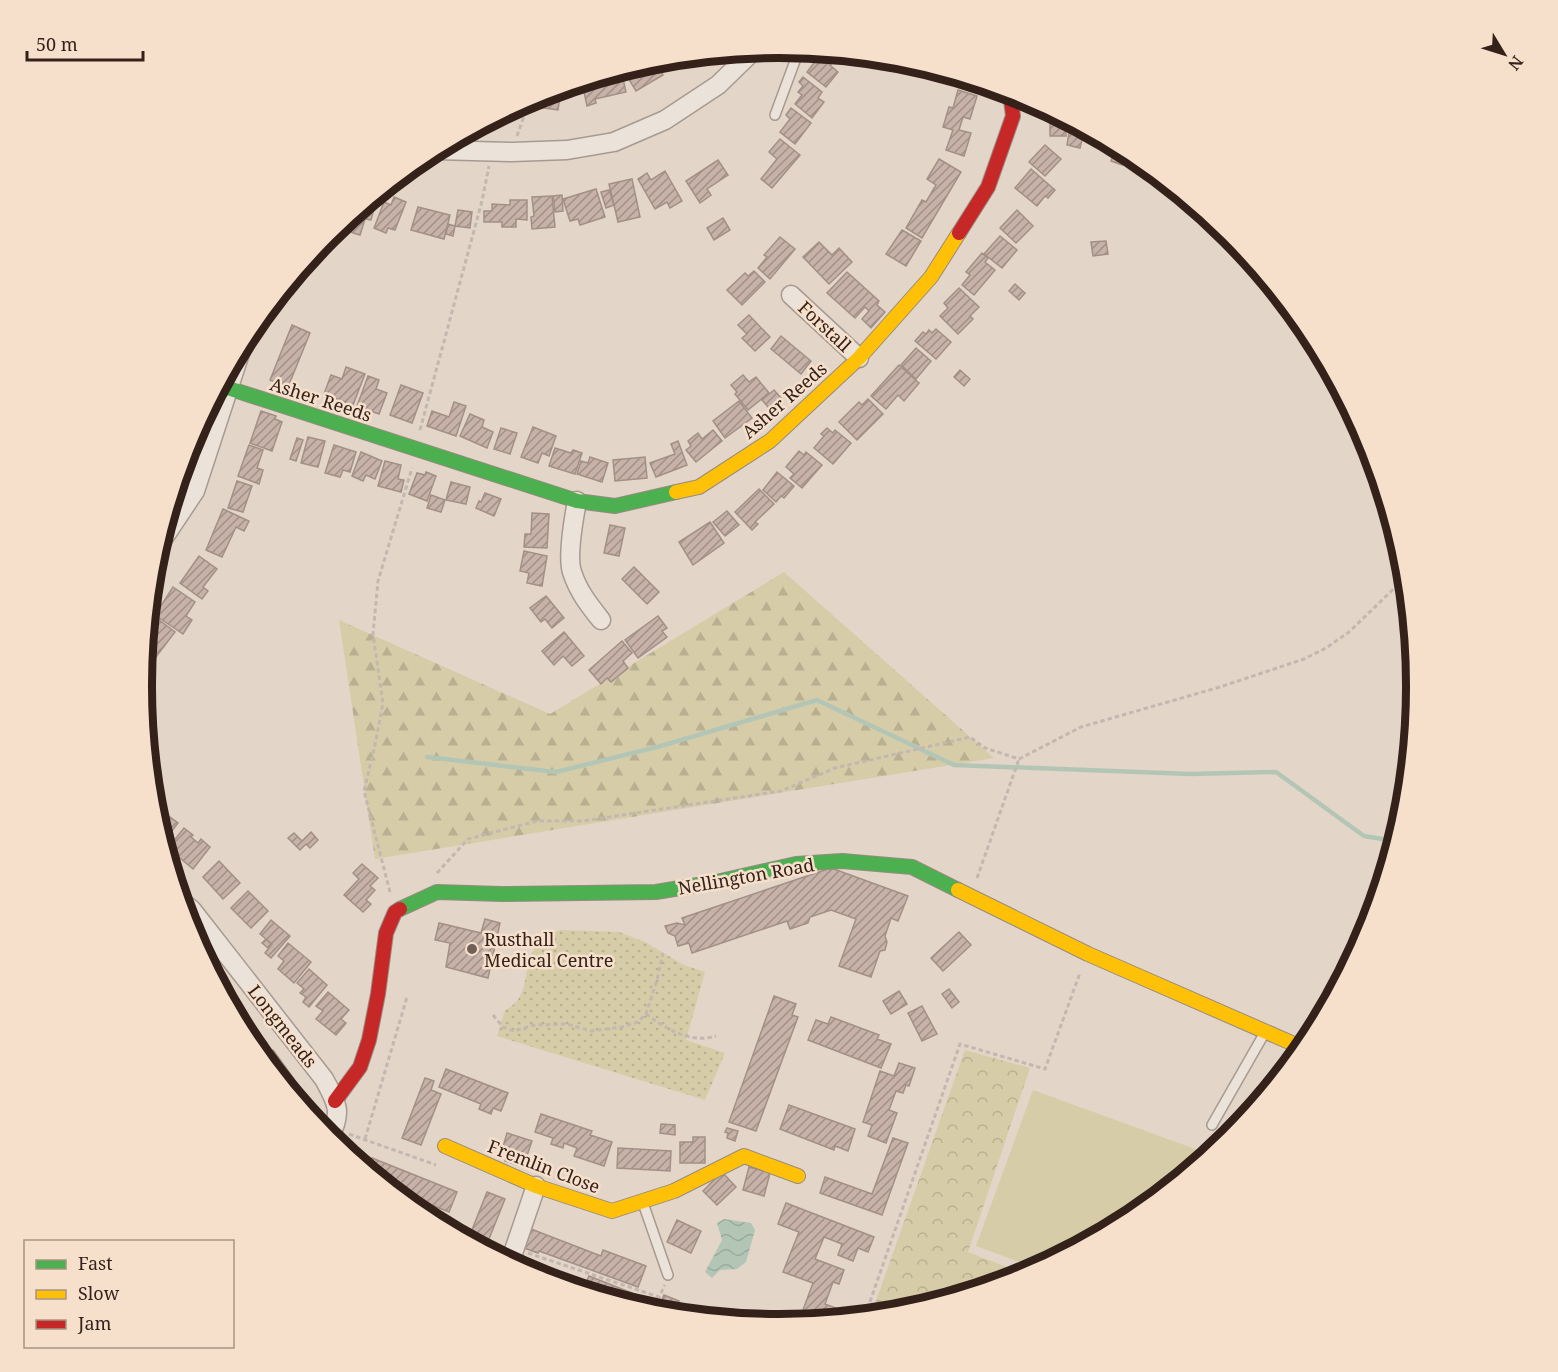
<svg xmlns="http://www.w3.org/2000/svg" width="1558" height="1372" font-family="'Noto Serif',serif">
	<style>
		.grass { fill: url(#grass-dots) }
		.forest { fill: url(#forest-firs) }
		.park { fill: url(#park-crowns) }
		.pitch { fill: #d6cda8 }
		.water { fill: url(#water-waves) }
		.lines { fill: none; stroke-linecap: round; stroke-linejoin: round }
		.stream { stroke: #b3c6b6; stroke-width: 4.5 }
		.building { fill: url(#building-hatch); stroke: #a29087; stroke-width: 1.5 }
		.lane-casing { stroke: #a79a91; stroke-width: 12 }
		.street-casing { stroke: #a79a91; stroke-width: 21 }
		.fast-casing { stroke: #978a81; stroke-width: 16 }
		.slow-casing { stroke: #978a81; stroke-width: 16 }
		.jam-casing { stroke: #978a81; stroke-width: 16 }
		.path { stroke: #c3b8b1; stroke-width: 3; stroke-dasharray: 4.5 3; stroke-linecap: butt }
		.lane { stroke: #ebe2d9; stroke-width: 9 }
		.street { stroke: #ebe2d9; stroke-width: 18 }
		.fast { stroke: #4caf50; stroke-width: 14 }
		.slow { stroke: #ffc107; stroke-width: 14 }
		.jam { stroke: #c62828; stroke-width: 14 }
		.poi-dot { fill: #716057; stroke: #f6e0cb; stroke-width: 2 }
		.labels { text-anchor: middle; dominant-baseline: central; stroke-width: 5; stroke-linejoin: round; paint-order: stroke }
		.street-label { font-size: 18px; fill: #34211a; stroke: #f6e0cb }
		.poi-label { font-size: 18px; fill: #34211a; stroke: #f6e0cb; text-anchor: start }
		.rim { fill: none; stroke: #34211a; stroke-width: 8 }
	</style>
	<defs>
		<pattern id="grass-dots" width="8" height="8" patternUnits="userSpaceOnUse" patternTransform="scale(1.5)"><rect width="8" height="8" fill="#d6cda8"/><path d="M2 2h.1M6 6h.1" fill="none" stroke="#b8b090" stroke-width="1.8" stroke-linecap="round"/></pattern>
		<pattern id="forest-firs" width="22" height="20" patternUnits="userSpaceOnUse" patternTransform="scale(1.5)"><rect width="22" height="20" fill="#d6cda8"/><path d="M5 1l3.5 6h-7zM16 11l3.5 6h-7z" fill="#b8b090"/></pattern>
		<pattern id="park-crowns" width="20" height="18" patternUnits="userSpaceOnUse" patternTransform="scale(1.5)"><rect width="20" height="18" fill="#d6cda8"/><path d="M2 6a3 3 0 1 1 6 0M12 15a3 3 0 1 1 6 0" fill="none" stroke="#b8b090"/></pattern>
		<pattern id="water-waves" width="16" height="10" patternUnits="userSpaceOnUse" patternTransform="scale(1.5)"><rect width="16" height="10" fill="#b3c6b6"/><path d="M0 5q4-4 8 0t8 0" fill="none" stroke="#9baa9c"/></pattern>
		<pattern id="building-hatch" width="6" height="6" patternUnits="userSpaceOnUse" patternTransform="scale(1.5)"><rect width="6" height="6" fill="#c6b2a8"/><path d="M-1 1l2-2M0 6l6-6M5 7l2-2" fill="none" stroke="#a29088"/></pattern>
	</defs>
	<rect width="100%" height="100%" fill="#e3d5c7"/>
	<!-- grass -->
	<path class="grass" d="M561 930 619 932 645 942 684 965 705 972 686 1040 725 1053 705 1100 497 1036 505 1010C542 993 508 948 561 930Z"/>
	<!-- forest -->
	<polygon class="forest" points="784,572 994,758 375,859 339,620 550,714"/>
	<!-- park -->
	<polygon class="park" points="965,1050 1030,1068 968,1252 1025,1274 903,1312 871,1315"/>
	<!-- pitch -->
	<polygon class="pitch" points="1033,1090 1209,1154 1133,1217 1036,1268 976,1246"/>
	<!-- water -->
	<polygon class="water" points="724,1219 751,1223 755,1230 746,1262 737,1269 720,1270 712,1278 705,1272 722,1240 717,1223"/>
	<g class="lines">
		<!-- stream -->
		<polyline class="stream" points="427,757 556,772 661,746 817,700 954,765 1190,774 1276,772 1364,836 1395,841"/>
	</g>
	<!-- building -->
	<g class="building">
		<polygon points="809,51 823,52 834,61 830,65 838,72 826,87 807,72 817,59 808,52"/>
		<polygon points="654,60 663,75 636,91 625,73 637,65"/>
		<polygon points="621,70 626,92 595,99 596,103 587,106 584,92 569,95 567,87 593,79 594,81 610,77 609,74"/>
		<polygon points="955,76 973,81 974,82 958,87"/>
		<polygon points="803,77 822,92 818,98 824,102 812,118 795,104 802,95 798,92 803,86 799,82"/>
		<polygon points="561,89 558,110 537,107 538,96"/>
		<polygon points="958,90 977,96 970,119 963,117 959,130 971,133 964,156 946,150 953,130 943,127 949,107 953,108"/>
		<polygon points="791,108 811,123 795,144 780,132 790,119 786,115"/>
		<polygon points="1050,111 1066,120 1066,136 1050,136"/>
		<polygon points="1069,133 1083,136 1080,148 1067,145"/>
		<polygon points="780,139 800,155 772,188 761,179 777,159 769,152"/>
		<polygon points="1045,145 1061,159 1045,176 1029,162"/>
		<polygon points="1113,156 1123,159 1122,165 1111,161"/>
		<polygon points="939,159 961,172 922,238 906,228 922,200 926,202 936,185 927,179"/>
		<polygon points="718,160 728,175 707,189 711,195 700,203 686,181"/>
		<polygon points="1031,169 1055,190 1048,198 1045,196 1037,206 1015,188"/>
		<polygon points="665,171 682,201 670,208 667,202 655,209 638,179 647,173 651,180"/>
		<polygon points="632,179 640,217 618,222 609,184"/>
		<polygon points="596,189 605,217 580,225 578,219 570,221 563,199"/>
		<polygon points="609,190 614,205 606,208 601,192"/>
		<polygon points="562,195 563,211 555,212 553,196"/>
		<polygon points="552,196 555,227 532,229 531,217 534,216 532,197"/>
		<polygon points="394,197 406,202 395,230 388,228 386,233 374,228 384,202 391,205"/>
		<polygon points="510,200 527,200 527,220 516,219 516,227 502,227 502,222 484,222 484,211 492,211 492,204 510,205"/>
		<polygon points="367,203 375,205 371,220 365,219 360,235 336,228"/>
		<polygon points="418,207 450,215 444,239 411,230"/>
		<polygon points="458,210 472,212 470,228 455,226"/>
		<polygon points="1017,210 1033,226 1016,243 1000,228"/>
		<polygon points="723,218 730,230 714,240 707,228"/>
		<polygon points="448,224 455,226 453,236 446,234"/>
		<polygon points="902,230 921,241 906,266 886,254"/>
		<polygon points="1000,236 1017,250 1002,268 984,254"/>
		<polygon points="780,237 795,249 770,279 758,268 767,257 764,255"/>
		<polygon points="1106,241 1108,254 1093,256 1091,242"/>
		<polygon points="819,242 832,255 839,248 852,262 829,284 803,257"/>
		<polygon points="982,253 988,258 985,262 995,270 974,295 962,285 970,275 966,272"/>
		<polygon points="754,271 765,282 742,305 727,290 745,273 748,276"/>
		<polygon points="847,272 879,301 877,305 885,312 871,328 862,319 869,311 865,307 855,318 827,293"/>
		<polygon points="1015,284 1025,293 1019,300 1009,291"/>
		<polygon points="959,288 979,307 970,316 973,319 958,334 940,316 948,308 944,303"/>
		<polygon points="749,315 770,337 755,351 742,338 747,334 738,325"/>
		<polygon points="292,325 310,333 288,387 270,380"/>
		<polygon points="936,329 951,342 936,359 915,341 923,332 926,334 929,330 932,333"/>
		<polygon points="781,336 811,361 801,374 771,349"/>
		<polygon points="916,348 931,361 916,379 901,365"/>
		<polygon points="899,365 919,383 904,401 898,395 886,409 871,396"/>
		<polygon points="346,367 365,374 353,405 324,394 331,375 342,379"/>
		<polygon points="960,370 970,379 964,386 954,377"/>
		<polygon points="743,375 749,382 756,377 769,393 748,410 735,394 737,392 731,385"/>
		<polygon points="368,376 379,380 376,389 387,393 379,414 357,406"/>
		<polygon points="401,385 423,393 412,423 390,415"/>
		<polygon points="774,390 781,398 769,408 762,400"/>
		<polygon points="868,399 883,414 857,440 839,422 859,402 862,405"/>
		<polygon points="739,401 752,418 725,438 713,421"/>
		<polygon points="454,402 466,406 456,436 427,426 432,411 449,417"/>
		<polygon points="261,411 276,416 275,419 282,422 272,451 250,443"/>
		<polygon points="470,414 484,420 482,427 493,432 487,448 460,436"/>
		<polygon points="533,427 556,436 549,456 542,453 538,463 521,457"/>
		<polygon points="501,428 517,433 510,454 494,449"/>
		<polygon points="827,428 833,433 835,430 851,443 833,464 814,448 824,436 821,434"/>
		<polygon points="713,430 722,441 696,462 686,450 691,446 688,441 698,433 702,439"/>
		<polygon points="308,437 325,441 318,467 301,463"/>
		<polygon points="297,438 303,440 296,461 290,459"/>
		<polygon points="678,441 687,465 656,477 650,463 675,454 671,444"/>
		<polygon points="249,445 263,450 257,468 263,470 259,484 238,476"/>
		<polygon points="334,445 356,452 350,472 343,470 340,477 325,473"/>
		<polygon points="555,448 571,453 573,450 582,453 575,474 549,466"/>
		<polygon points="799,451 804,455 806,452 822,465 802,488 790,478 794,474 786,467"/>
		<polygon points="361,452 382,461 375,479 366,475 363,481 352,476"/>
		<polygon points="590,457 608,463 602,482 577,474 581,461 588,463"/>
		<polygon points="645,457 647,478 615,481 613,460"/>
		<polygon points="385,461 401,465 398,479 404,480 401,492 378,486"/>
		<polygon points="426,472 436,476 427,501 409,494 417,473 425,475"/>
		<polygon points="777,472 794,486 784,498 781,496 776,502 763,490"/>
		<polygon points="237,481 252,486 243,512 228,508"/>
		<polygon points="451,482 470,487 466,504 446,500"/>
		<polygon points="759,489 774,504 755,522 758,524 752,530 735,512"/>
		<polygon points="485,493 501,499 494,516 476,508 479,501 481,502"/>
		<polygon points="431,495 445,500 441,512 427,508"/>
		<polygon points="223,509 249,521 244,531 236,527 222,557 206,550"/>
		<polygon points="727,511 739,525 725,536 713,522"/>
		<polygon points="532,513 549,514 547,548 524,547 525,534 531,534"/>
		<polygon points="710,522 724,543 693,565 679,542"/>
		<polygon points="610,525 625,528 619,556 604,553"/>
		<polygon points="524,551 547,556 542,586 527,583 529,573 520,571"/>
		<polygon points="199,556 217,569 203,587 208,591 202,599 180,583"/>
		<polygon points="634,567 659,592 647,604 622,579"/>
		<polygon points="173,587 195,602 186,616 192,620 183,634 155,615"/>
		<polygon points="546,596 564,618 552,628 545,619 541,622 530,608"/>
		<polygon points="658,616 667,628 662,631 667,637 638,658 625,640"/>
		<polygon points="155,617 175,632 156,657 145,649 147,629"/>
		<polygon points="564,632 584,656 572,666 563,656 554,665 542,651"/>
		<polygon points="622,641 632,653 623,661 628,668 611,682 607,678 601,684 589,670"/>
		<polygon points="144,655 152,660 144,675 142,673"/>
		<polygon points="153,809 164,817 166,814 178,823 163,843"/>
		<polygon points="184,828 193,835 191,837 198,843 201,839 210,847 193,869 168,848"/>
		<polygon points="311,832 318,840 310,848 306,844 300,850 288,838 294,833 302,841"/>
		<polygon points="219,861 240,883 223,899 203,877"/>
		<polygon points="362,864 378,878 370,886 375,890 366,900 371,904 363,912 344,895 359,879 353,873"/>
		<polygon points="831,868 908,896 898,921 891,918 885,936 887,942 885,950 880,951 871,977 839,966 856,919 831,910 810,917 808,923 790,929 787,921 692,953 689,943 678,946 675,936 668,933 665,926 677,923 685,925 682,918"/>
		<polygon points="248,891 268,911 251,928 231,908"/>
		<polygon points="485,919 500,923 488,978 446,967 450,943 435,940 439,923 481,933"/>
		<polygon points="271,920 290,936 271,958 265,953 272,944 260,934"/>
		<polygon points="959,932 971,945 943,971 931,958"/>
		<polygon points="266,939 271,944 268,948 262,943"/>
		<polygon points="288,943 311,962 294,983 278,969 284,961 278,956"/>
		<polygon points="309,969 327,985 309,1007 303,1002 306,997 300,993 304,989 297,983"/>
		<polygon points="218,981 241,1009 235,1015 217,982"/>
		<polygon points="949,989 959,1002 952,1008 942,994"/>
		<polygon points="899,991 907,1004 891,1014 883,1001"/>
		<polygon points="328,992 349,1010 341,1019 346,1023 336,1035 316,1019 323,1011 316,1006"/>
		<polygon points="774,996 796,1004 792,1015 798,1017 756,1131 729,1122"/>
		<polygon points="922,1006 937,1034 922,1041 908,1013"/>
		<polygon points="831,1017 879,1035 877,1039 891,1044 881,1068 808,1040 816,1020 828,1024"/>
		<polygon points="250,1020 267,1043 257,1051 241,1026"/>
		<polygon points="273,1050 294,1079 286,1086 263,1058"/>
		<polygon points="899,1063 915,1068 909,1086 906,1085 903,1093 896,1091 889,1110 897,1113 886,1143 868,1136 872,1125 863,1122 880,1071 894,1076"/>
		<polygon points="446,1069 508,1093 501,1111 493,1108 491,1114 479,1109 481,1104 439,1087"/>
		<polygon points="425,1078 434,1081 431,1090 441,1094 421,1145 402,1138"/>
		<polygon points="789,1105 855,1129 848,1151 835,1146 834,1150 780,1129"/>
		<polygon points="541,1114 592,1131 590,1135 612,1142 604,1166 574,1156 577,1148 564,1143 563,1148 551,1144 553,1138 535,1132"/>
		<polygon points="661,1124 675,1125 675,1135 660,1133"/>
		<polygon points="727,1128 738,1131 735,1141 727,1138 728,1133 725,1132"/>
		<polygon points="507,1133 532,1141 523,1167 505,1161 509,1149 503,1147"/>
		<polygon points="1219,1136 1228,1139 1215,1150"/>
		<polygon points="693,1137 705,1137 705,1163 680,1163 680,1142 693,1142"/>
		<polygon points="893,1138 908,1143 882,1215 820,1193 825,1177 872,1194"/>
		<polygon points="618,1148 671,1151 670,1171 617,1168"/>
		<polygon points="372,1158 457,1192 449,1212 390,1188 368,1170"/>
		<polygon points="749,1167 770,1173 764,1196 743,1190"/>
		<polygon points="722,1172 736,1187 717,1205 703,1191"/>
		<polygon points="487,1192 505,1199 485,1249 468,1240"/>
		<polygon points="786,1203 874,1237 868,1252 858,1248 853,1261 838,1255 842,1244 824,1237 815,1259 844,1270 839,1284 833,1282 825,1304 838,1309 834,1319 808,1321 800,1318 813,1283 783,1272 799,1232 778,1224"/>
		<polygon points="677,1220 701,1231 691,1253 667,1242"/>
		<polygon points="531,1229 601,1256 603,1250 646,1266 638,1287 539,1251 538,1253 524,1248"/>
		<polygon points="520,1257 586,1283 589,1276 660,1304 664,1295 679,1301 674,1314 654,1312 535,1275 517,1266"/>
	</g>
	<g class="lines">
		<defs>
			<g id="lane">
				<polyline points="775,115 799,50"/>
				<polyline points="1212,1125 1264,1034"/>
				<polyline points="643,1203 668,1275"/>
			</g>
			<g id="street">
				<polyline points="436,150 512,152 567,150 614,142 665,120 718,85 754,50"/>
				<polyline points="791,295 859,358"/>
				<path d="M577 501C574 517 567 557 572 572 578 591 589 605 601 620"/>
				<polyline points="157,548 195,491 245,338"/>
				<path d="M180 900 192 910 324 1079C337 1103 343 1112 329 1138"/>
				<polyline points="510,1262 536,1186"/>
			</g>
			<g id="fast">
				<polyline points="228,388 577,501 615,506 676,492"/>
				<polyline points="400,909 437,892 501,894 656,892 716,882 796,864 842,861 912,867 958,890"/>
			</g>
			<g id="slow">
				<polyline points="676,492 699,487 770,441 859,358 931,277 959,233"/>
				<polyline points="958,890 1088,954 1303,1048"/>
				<polyline points="445,1146 536,1186 612,1211 674,1191 744,1156 798,1176"/>
			</g>
			<g id="jam">
				<polyline points="959,233 988,187 1013,116 1010,92"/>
				<polyline points="335,1101 360,1067 369,1040 378,994 386,933 395,912 400,909"/>
			</g>
		</defs>
		<!-- lane casing -->
		<use href="#lane" class="lane-casing"/>
		<!-- street casing -->
		<use href="#street" class="street-casing"/>
		<!-- fast casing -->
		<use href="#fast" class="fast-casing"/>
		<!-- slow casing -->
		<use href="#slow" class="slow-casing"/>
		<!-- jam casing -->
		<use href="#jam" class="jam-casing"/>
		<!-- path -->
		<g class="path">
			<polyline points="517,136 530,99"/>
			<polyline points="420,430 482,201 489,166"/>
			<polyline points="437,873 468,839 537,821 583,821 781,791 835,768 970,737 985,748 1019,759 1081,727 1220,687 1304,659 1326,648 1349,632 1406,577"/>
			<polyline points="977,878 1019,759"/>
			<polyline points="390,892 364,791 375,745 383,703 373,634 378,581 412,468"/>
			<path d="M646 1014C666 1029 691 1044 716 1036"/>
			<polyline points="493,1015 503,1027 514,1031 534,1025 567,1024 591,1031 622,1027 638,1022 646,1014 657,980 663,953"/>
			<polyline points="349,1134 436,1165"/>
			<polyline points="365,1139 407,997"/>
			<polyline points="528,1253 659,1297 665,1285"/>
			<polyline points="865,1316 960,1044 1045,1069 1080,973"/>
		</g>
		<!-- lane -->
		<use href="#lane" class="lane"/>
		<!-- street -->
		<use href="#street" class="street"/>
		<!-- fast -->
		<use href="#fast" class="fast"/>
		<!-- slow -->
		<use href="#slow" class="slow"/>
		<!-- jam -->
		<use href="#jam" class="jam"/>
	</g>
	<!-- markers -->
	<circle class="poi-dot" cx="472" cy="949" r="6"/>
	<g class="labels">
		<!-- street labels -->
		<g class="street-label">
			<text transform="translate(825 326) rotate(43)">Forstall</text>
			<text transform="translate(321 399) rotate(18)">Asher Reeds</text>
			<text transform="translate(784 400) rotate(-41)">Asher Reeds</text>
			<text transform="translate(746 876) rotate(-10)">Nellington Road</text>
			<text transform="translate(283 1026) rotate(52)">Longmeads</text>
			<text transform="translate(544 1166) rotate(21)">Fremlin Close</text>
		</g>
		<!-- poi labels -->
		<g class="poi-label">
			<text x="484" y="939">Rusthall<tspan x="484" dy="21">Medical Centre</tspan></text>
		</g>
	</g>
	<!-- crop -->
	<path d="M0 0H1558V1372H0ZM779 58H779A627 627 0 0 1 1406 685V687A627 627 0 0 1 779 1314H779A627 627 0 0 1 152 687V685A627 627 0 0 1 779 58Z" fill="#f6e0cb" fill-rule="evenodd"/>
	<path class="rim" d="M779 58H779A627 627 0 0 1 1406 685V687A627 627 0 0 1 779 1314H779A627 627 0 0 1 152 687V685A627 627 0 0 1 779 58Z"/>
	<!-- legend -->
	<rect x="24" y="1240" width="210" height="108" fill="#f6e0cb" stroke="#a89484" stroke-width="1.5"/>
	<rect x="36" y="1260" width="30" height="9" fill="#4caf50" stroke="#a89484" stroke-width="1.5"/>
	<text x="78" y="1270" font-size="18" fill="#34211a">Fast</text>
	<rect x="36" y="1290" width="30" height="9" fill="#ffc107" stroke="#a89484" stroke-width="1.5"/>
	<text x="78" y="1300" font-size="18" fill="#34211a">Slow</text>
	<rect x="36" y="1320" width="30" height="9" fill="#c62828" stroke="#a89484" stroke-width="1.5"/>
	<text x="78" y="1330" font-size="18" fill="#34211a">Jam</text>
	<!-- north arrow -->
	<g transform="translate(1504 54) rotate(128)" stroke="#f6e0cb" stroke-width="4.5" paint-order="stroke">
	<path d="M0-4.5L10 22L0 15L-10 22Z" fill="#34211a"/>
	<text y="-9" font-size="16" font-weight="bold" text-anchor="middle" fill="#34211a">N</text>
	</g>
	<!-- scale -->
	<path d="M27 51v9h116v-9" fill="none" stroke="#34211a" stroke-width="3"/>
	<text x="36" y="51" font-size="18" fill="#34211a" stroke="#f6e0cb" stroke-width="4.5" paint-order="stroke">50 m</text>
</svg>
